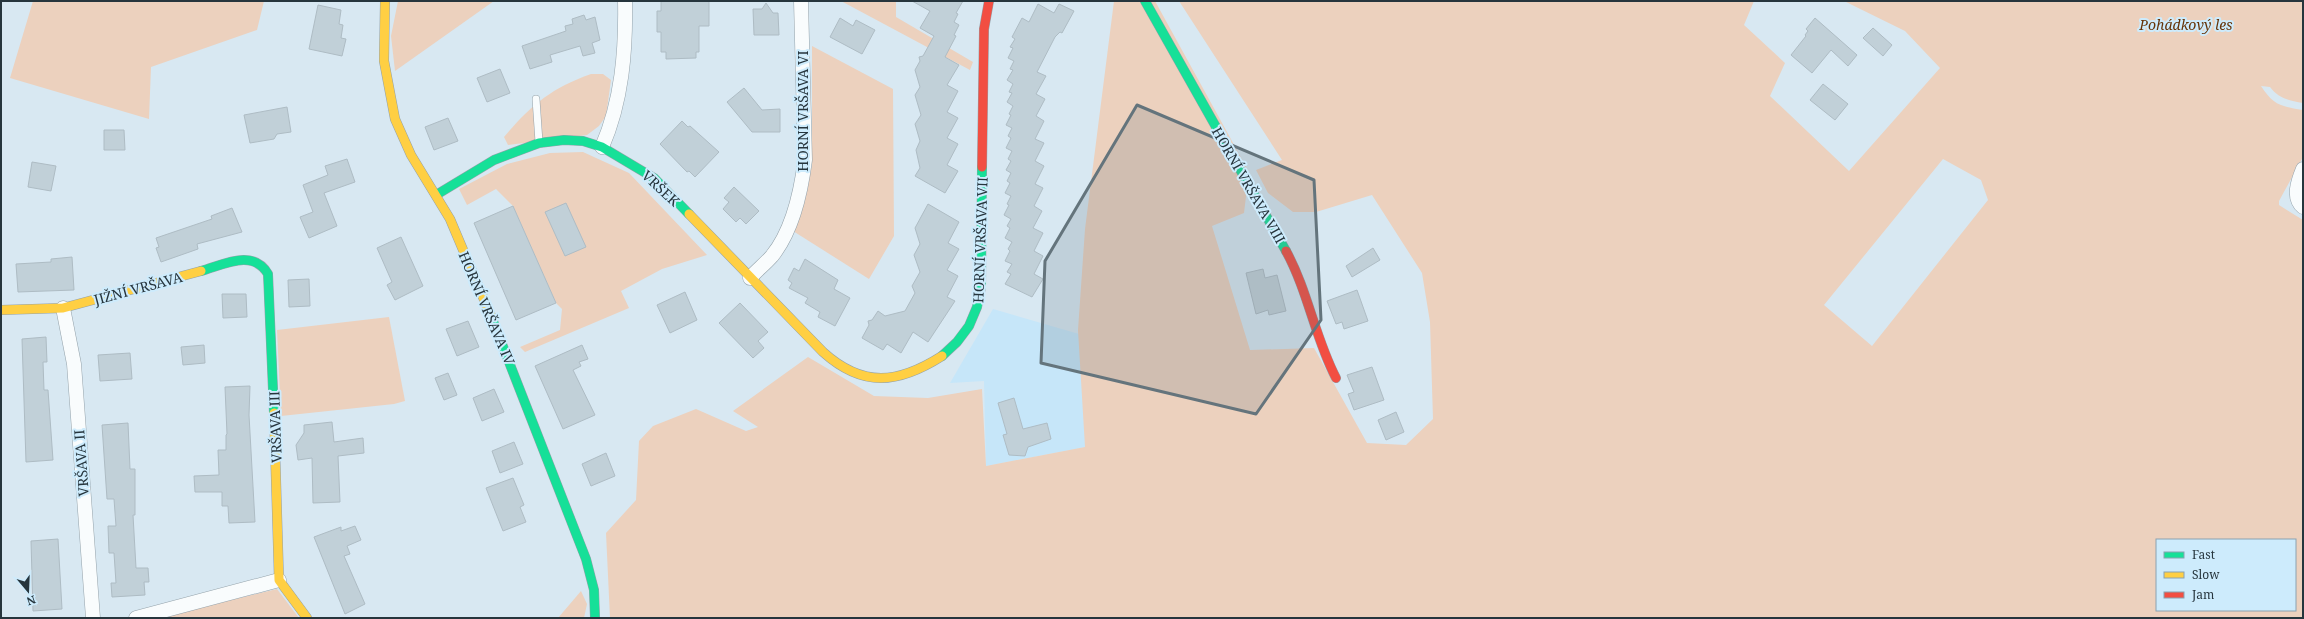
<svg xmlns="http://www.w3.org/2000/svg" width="2304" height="619" font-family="'Noto Serif',serif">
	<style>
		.built { fill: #c6e6f9 }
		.green { fill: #ecd1be; fill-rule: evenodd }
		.building { fill: #c1d0d8; stroke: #aebcc4 }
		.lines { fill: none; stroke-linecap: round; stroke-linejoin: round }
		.lane-casing { stroke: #94a2aa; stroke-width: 8 }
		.street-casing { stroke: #94a2aa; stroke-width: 15 }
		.fast-casing { stroke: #94a2aa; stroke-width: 10 }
		.slow-casing { stroke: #94a2aa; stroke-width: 10 }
		.jam-casing { stroke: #94a2aa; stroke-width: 10 }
		.lane { stroke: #f9fcfd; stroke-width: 7 }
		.street { stroke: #f9fcfd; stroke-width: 14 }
		.fast { stroke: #16e098; stroke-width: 9 }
		.slow { stroke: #ffcf43; stroke-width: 9 }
		.jam { stroke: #f24e42; stroke-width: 9 }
		.marked { fill: #64747c; fill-opacity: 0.2; stroke: #64747c; stroke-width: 3; stroke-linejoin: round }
		.labels { text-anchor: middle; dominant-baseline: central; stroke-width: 4; stroke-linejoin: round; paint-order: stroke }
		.park-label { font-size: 14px; font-style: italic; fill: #663307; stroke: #cdebfc }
		.street-label { font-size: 14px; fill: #26353d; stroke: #cdebfc }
	</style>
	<rect width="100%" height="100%" fill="#d8e8f2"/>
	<!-- built -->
	<polygon class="built" points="993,309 1079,334 1086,447 986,466 984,381 950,383"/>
	<!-- green -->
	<g class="green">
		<polygon points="33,1 264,1 257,30 151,67 149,119 10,78"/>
		<polygon points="398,1 494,1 395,71 391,36"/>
		<polygon points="841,1 896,1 896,17 973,62 970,70"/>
		<path d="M1114 1H1155L1249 172 1244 213 1212 226 1250 350 1314 348 1367 443 1406 445 1433 419 1430 322 1422 273 1372 195 1316 212H1293L1268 193 1256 170 1282 160 1179 1H1754L1744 25 1785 63 1770 96 1849 171 1940 68 1905 31 1844 1H2303V103C2289 100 2279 99 2270 87L2261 86C2274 106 2281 106 2303 110V157L2279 201V205L2303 220V618H610L606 533 636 500 639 441 653 426 696 409 746 431 758 427 733 411 808 357 874 396 928 398 982 389 986 466 1085 447 1078 330 1085 229ZM1943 159 1981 180 1988 200 1872 346 1824 305ZM2157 540H2295V610H2157Z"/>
		<polygon points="812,46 893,89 894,236 869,279 793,231 805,199 812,165"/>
		<path d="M591 74H603L611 80 606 116 599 126 587 135 508 145 504 137C530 106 551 88 591 74Z"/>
		<polygon points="583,152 629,173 707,255 662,269 621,291 629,308 525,352 520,347 560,330 562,309 556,303 513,206 496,189 467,205 459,189 507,164 550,153"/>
		<polygon points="389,317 405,401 394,404 281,416 277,330"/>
		<polygon points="277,589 299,618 155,618"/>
		<polygon points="581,591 587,604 584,618 558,618"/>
	</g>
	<!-- building -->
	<g class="building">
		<polygon points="661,1 709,1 709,26 699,26 699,52 696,52 696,58 666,59 666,52 661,52 661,32 657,32 657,11 661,11"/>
		<polygon points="912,1 963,1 956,13 958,14 954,22 959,25 954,35 956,36 945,57 959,65 947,85 958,91 947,112 958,118 947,138 958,144 947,165 958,171 945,193 915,176 920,168 916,150 920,141 915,124 921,115 915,95 920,87 915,70 920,61 919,57 923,56 934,36 920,28 930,11"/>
		<polygon points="766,3 773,13 778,13 779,35 754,35 753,9 762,9"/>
		<polygon points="1038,4 1054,13 1059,4 1074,11 1062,33 1060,32 1055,37 1037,72 1046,76 1036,94 1045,99 1036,116 1044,121 1035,139 1044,143 1035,161 1044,166 1035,184 1043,188 1034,206 1042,211 1033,228 1043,233 1034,251 1043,256 1034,274 1043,279 1032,297 1005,284 1011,274 1007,272 1012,264 1005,261 1010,251 1008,249 1012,242 1005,238 1010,228 1007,226 1011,219 1004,215 1009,205 1007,204 1011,196 1005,193 1010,183 1007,181 1011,173 1006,170 1011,161 1008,159 1012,151 1006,148 1011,138 1008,136 1012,128 1006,125 1011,115 1009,114 1013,106 1007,102 1012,93 1009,92 1013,84 1007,80 1013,70 1010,69 1014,61 1008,58 1013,48 1010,47 1015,39 1012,37 1022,18 1029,22"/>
		<polygon points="318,5 341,10 339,24 343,25 341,38 346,39 342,56 309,49"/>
		<polygon points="584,15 586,20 595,17 600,40 592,43 595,53 583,56 580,46 550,55 552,62 530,69 522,46 566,31 565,26 573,24 572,19"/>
		<polygon points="840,18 853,26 856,20 875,30 862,54 830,37"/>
		<polygon points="1815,18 1857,55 1848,66 1831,50 1812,73 1791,55 1806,36 1805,35 1808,31 1806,29"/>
		<polygon points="1873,28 1892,45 1883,56 1863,38"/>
		<polygon points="500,69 510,93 487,102 477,78"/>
		<polygon points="1823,84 1848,104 1835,120 1810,100"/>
		<polygon points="744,88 762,110 780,109 780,132 752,132 727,102"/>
		<polygon points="287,107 291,132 277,134 274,139 250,143 244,115"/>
		<polygon points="448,118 458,141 434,150 425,127"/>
		<polygon points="682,121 688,127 690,126 719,152 695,177 689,171 687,172 660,144"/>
		<polygon points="104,130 124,130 125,150 104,150"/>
		<polygon points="347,159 355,182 324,193 337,226 309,238 300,217 313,212 303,185 328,175 325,166"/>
		<polygon points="32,162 56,166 51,191 28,187"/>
		<polygon points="734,187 759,211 746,224 740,218 736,222 723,209 729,202 724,198"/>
		<polygon points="566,203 586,247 565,256 545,212"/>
		<polygon points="928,204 959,222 948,243 959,249 947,270 958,276 947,297 955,301 928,342 913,332 901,353 887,344 883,350 862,338 869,325 868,321 872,320 878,311 885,316 905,311 915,293 912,286 920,272 914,255 920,244 915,228"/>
		<polygon points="513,206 556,303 516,320 474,223"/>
		<polygon points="232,208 242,232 197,244 198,249 161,262 156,248 159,247 156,238 212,219 211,216"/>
		<polygon points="401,237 423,286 395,300 387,285 392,282 377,248"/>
		<polygon points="1373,248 1380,260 1352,277 1346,266"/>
		<polygon points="72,257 74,290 18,292 16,264 51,262 51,259"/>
		<polygon points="805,259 838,280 834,289 850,298 835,326 818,317 820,312 805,303 808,298 789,288 792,283 788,280 794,268 799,271"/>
		<polygon points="1263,269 1265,278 1277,275 1286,311 1269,315 1268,310 1256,314 1246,273"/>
		<polygon points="309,279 310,306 289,307 288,280"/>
		<polygon points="1357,290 1368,321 1344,329 1342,322 1336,324 1327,301"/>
		<polygon points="685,292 697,320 670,333 657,305"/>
		<polygon points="222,294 246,294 247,317 223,318"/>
		<polygon points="740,303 768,332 758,341 764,348 753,358 719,323"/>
		<polygon points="468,321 479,347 457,356 446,329"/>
		<polygon points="46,337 47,362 43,362 44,390 48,390 53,460 26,462 22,339"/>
		<polygon points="204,345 205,363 183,365 181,347"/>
		<polygon points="582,345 588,359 579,362 581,366 573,370 595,415 563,429 535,366"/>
		<polygon points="130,353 132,379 100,381 98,355"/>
		<polygon points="1372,367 1384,400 1354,410 1348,394 1354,392 1347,375"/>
		<polygon points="448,373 457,395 444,400 435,378"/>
		<polygon points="250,386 249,415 255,522 229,523 228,506 222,506 222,492 195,492 194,476 219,475 218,450 226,450 226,435 227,434 225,387"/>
		<polygon points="494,389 504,412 482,421 473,398"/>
		<polygon points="1014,398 1023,429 1047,423 1051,439 1028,447 1025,456 1009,455 1003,435 1007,434 998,403"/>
		<polygon points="1396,412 1404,432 1386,440 1378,420"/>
		<polygon points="332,422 334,442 363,438 364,453 338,456 340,502 313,503 312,458 298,460 296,445 304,433 304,425"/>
		<polygon points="128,423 130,469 135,469 135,515 133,515 136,568 148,568 149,582 144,582 145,595 112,597 111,583 116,583 114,553 109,553 108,526 116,526 114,499 107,499 102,425"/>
		<polygon points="514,442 523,464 500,473 492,451"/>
		<polygon points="606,453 615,476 591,486 582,464"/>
		<polygon points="513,478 524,505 520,507 526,522 503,531 486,488"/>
		<polygon points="355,526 361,540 347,546 350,554 344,556 365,604 345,614 314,537 341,527 341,531"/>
		<polygon points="58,539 62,609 33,611 31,541"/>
	</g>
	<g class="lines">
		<defs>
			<polyline id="lane" points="536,99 539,142"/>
			<g id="street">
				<path d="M602 147C622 101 626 51 625 1"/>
				<path d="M2303 169C2298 181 2292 198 2303 207"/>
				<path d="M750 278C757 270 765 264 772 256 793 230 801 192 805 160L801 1"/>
				<polyline points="63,308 74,364 93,618"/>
				<polyline points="136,618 279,580"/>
			</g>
			<g id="fast">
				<polyline points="1145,1 1286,251"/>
				<polyline points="436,195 494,160 539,143 564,140 583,141 602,147 654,178 689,214"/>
				<path d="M201 271C223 265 253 248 268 274L274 413"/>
				<polyline points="491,316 586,559 594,590 595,618"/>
				<polyline points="942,356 957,342 969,326 977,307 981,287 982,167"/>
			</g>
			<g id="slow">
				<polyline points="385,1 384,61 395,119 411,155 450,219 491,316"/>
				<path d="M689 214 823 352C863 388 898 384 942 356"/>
				<polyline points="1,310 63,308 201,271"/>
				<polyline points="274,413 279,580 307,618"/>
			</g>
			<g id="jam">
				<polyline points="982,167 984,29 989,1"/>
				<path d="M1286 251C1308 291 1315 338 1336 378"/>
			</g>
		</defs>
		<!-- lane casing -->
		<use href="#lane" class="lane-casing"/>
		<!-- street casing -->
		<use href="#street" class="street-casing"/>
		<!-- fast casing -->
		<use href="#fast" class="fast-casing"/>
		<!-- slow casing -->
		<use href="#slow" class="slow-casing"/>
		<!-- jam casing -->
		<use href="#jam" class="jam-casing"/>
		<!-- lane -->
		<use href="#lane" class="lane"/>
		<!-- street -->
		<use href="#street" class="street"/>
		<!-- fast -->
		<use href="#fast" class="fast"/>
		<!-- slow -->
		<use href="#slow" class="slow"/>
		<!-- jam -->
		<use href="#jam" class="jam"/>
	</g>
	<!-- marked area -->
	<path class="marked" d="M1137 105 1314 180 1321 320 1256 414 1041 363 1045 261Z"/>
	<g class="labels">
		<!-- park labels -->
		<g class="park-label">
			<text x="2186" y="24">Pohádkový les</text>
		</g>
		<!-- street labels -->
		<g class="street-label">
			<text transform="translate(802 111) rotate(-90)">HORNÍ VRŠAVA VI</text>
			<text transform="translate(1249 185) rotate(60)">HORNÍ VRŠAVA VIII</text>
			<text transform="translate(661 188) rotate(43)">VRŠEK</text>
			<text transform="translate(980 240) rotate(-88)">HORNÍ VRŠAVA VII</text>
			<text transform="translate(138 288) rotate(-15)">JIŽNÍ VRŠAVA</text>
			<text transform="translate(487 308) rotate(67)">HORNÍ VRŠAVA IV</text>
			<text transform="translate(275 427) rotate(-92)">VRŠAVA III</text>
			<text transform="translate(81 463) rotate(-94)">VRŠAVA II</text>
		</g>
	</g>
	<!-- border -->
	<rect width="2304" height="619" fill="none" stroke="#26353d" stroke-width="4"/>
	<!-- legend -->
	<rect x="2156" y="539" width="140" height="72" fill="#cdebfc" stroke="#8aa2b0"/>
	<rect x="2164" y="552" width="20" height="6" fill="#16e098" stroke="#8aa2b0"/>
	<text x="2192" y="559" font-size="12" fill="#26353d">Fast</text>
	<rect x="2164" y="572" width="20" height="6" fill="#ffcf43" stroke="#8aa2b0"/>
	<text x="2192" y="579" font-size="12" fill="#26353d">Slow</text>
	<rect x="2164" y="592" width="20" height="6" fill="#f24e42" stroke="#8aa2b0"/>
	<text x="2192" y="599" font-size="12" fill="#26353d">Jam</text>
	<!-- north arrow -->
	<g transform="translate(28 591) rotate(161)" stroke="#cdebfc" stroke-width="3" paint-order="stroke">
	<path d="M0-3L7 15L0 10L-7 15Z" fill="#26353d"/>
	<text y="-6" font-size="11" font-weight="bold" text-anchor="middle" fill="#26353d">N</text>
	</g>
</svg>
